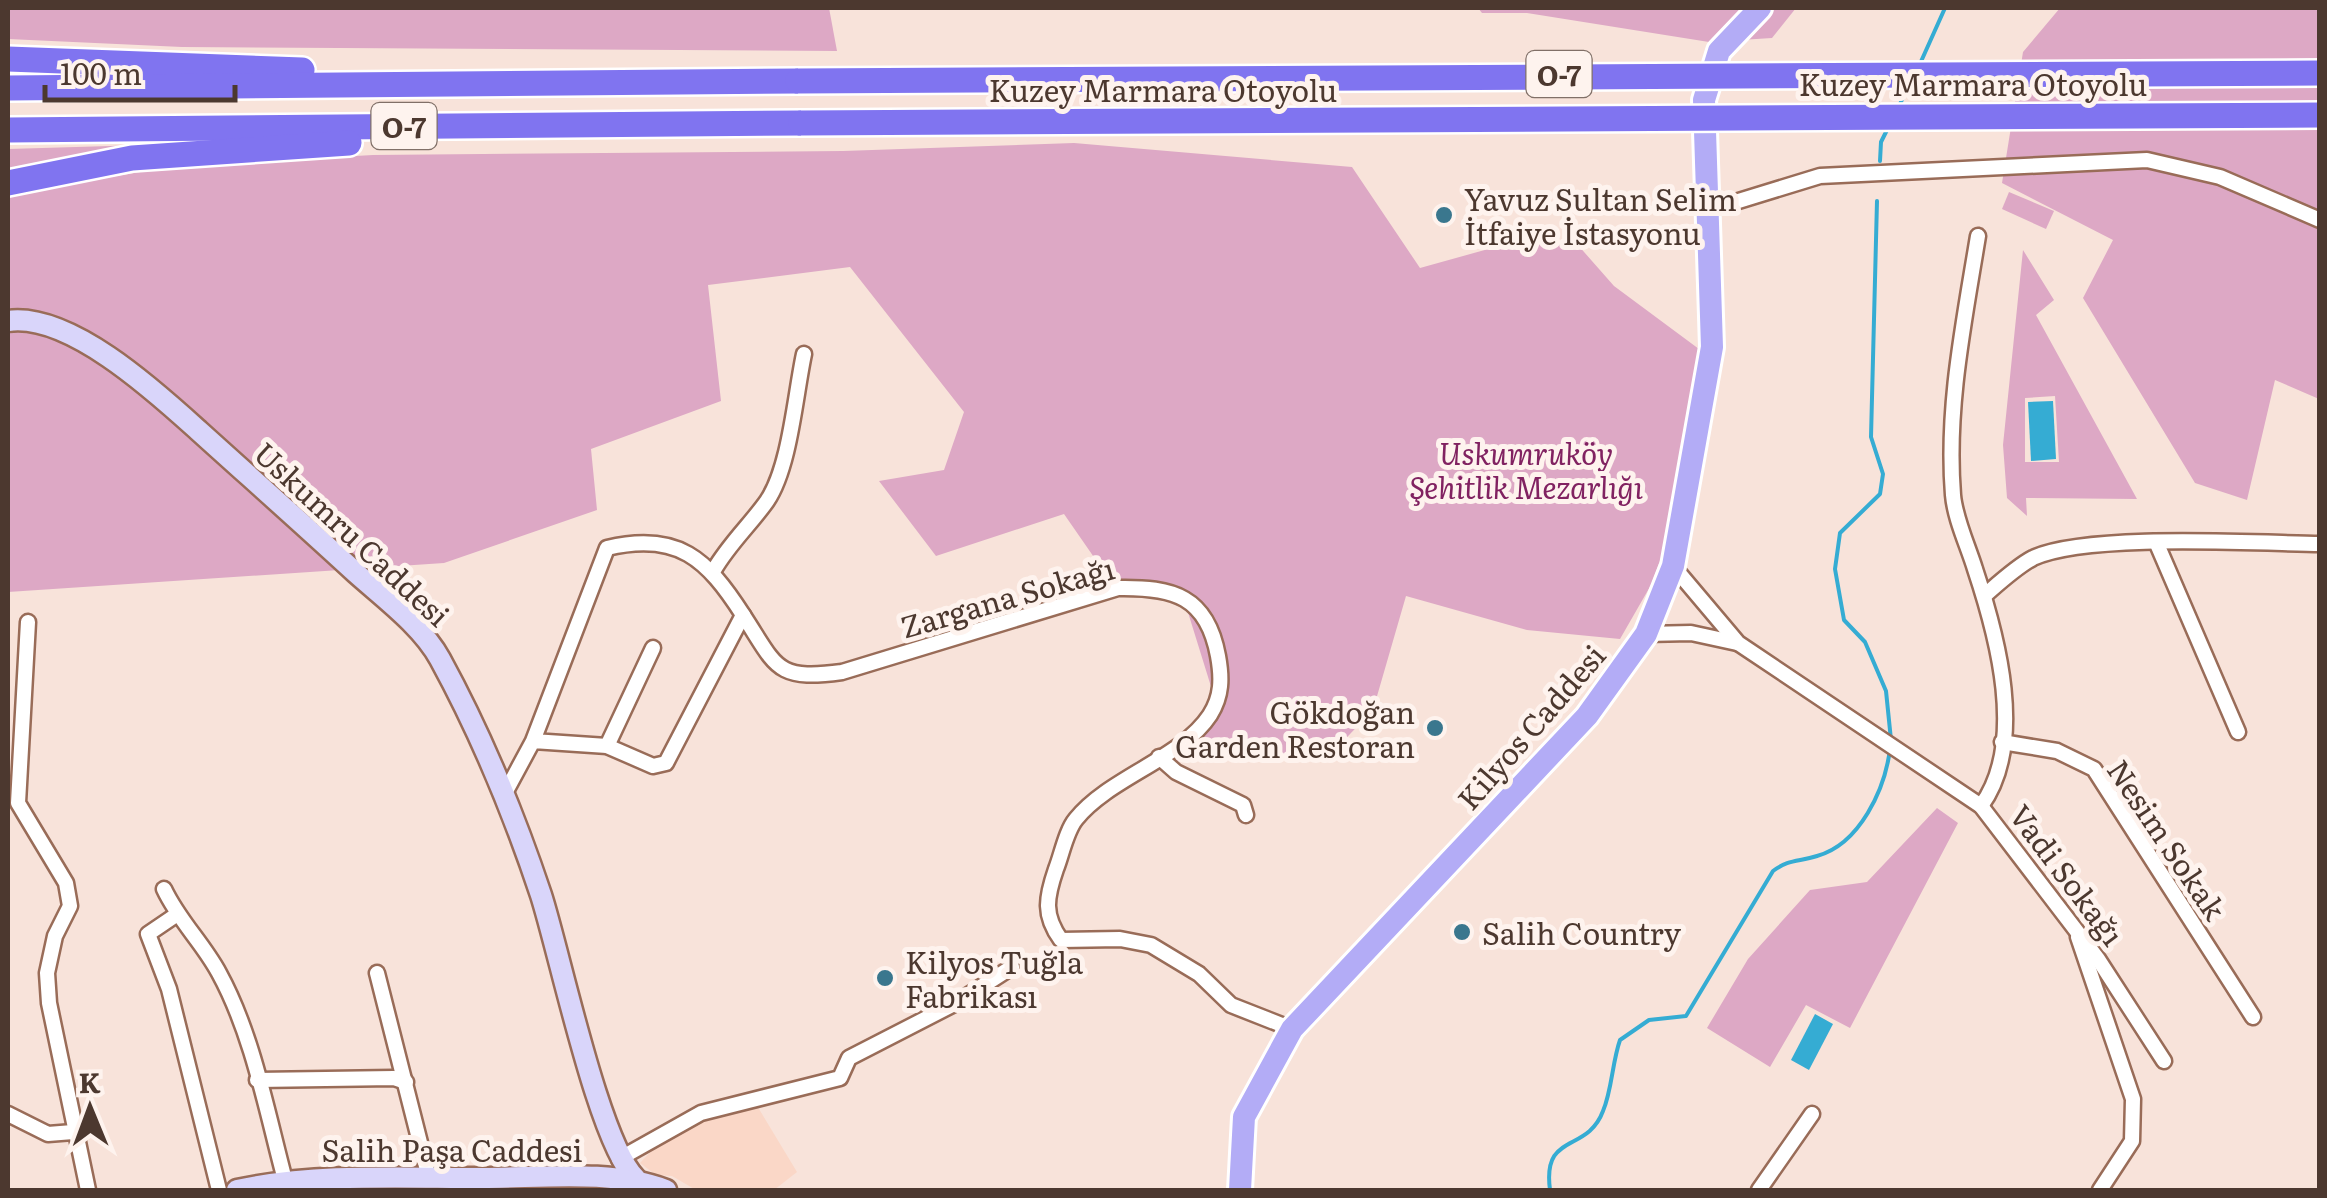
<svg xmlns="http://www.w3.org/2000/svg" width="2327" height="1198" font-family="Literata,serif">
	<style>
		.built { fill: #fad7c7 }
		.green { fill: #dda8c5; fill-rule: evenodd }
		.water { fill: #35acd3 }
		.lines { fill: none; stroke-linecap: round; stroke-linejoin: round }
		.stream { stroke: #35acd3; stroke-width: 4 }
		.street-casing { stroke: #996c58; stroke-width: 19 }
		.secondary-casing { stroke: #996c58; stroke-width: 25 }
		.primary-casing { stroke: #fff; stroke-width: 28 }
		.highway-casing { stroke: #fff; stroke-width: 30 }
		.street { stroke: #fff; stroke-width: 14 }
		.secondary { stroke: #d9d5fa; stroke-width: 20 }
		.primary { stroke: #b3acf6; stroke-width: 22 }
		.highway { stroke: #8074f0; stroke-width: 25 }
		.highway-bridge-casing { stroke: #fff; stroke-width: 30; stroke-linecap: butt }
		.highway-bridge { stroke: #8074f0; stroke-width: 25 }
		.poi-dot { fill: #3a778e; stroke: #fef3ee; stroke-width: 4 }
		.labels { text-anchor: middle; dominant-baseline: central; stroke-width: 10; stroke-linejoin: round; paint-order: stroke }
		.shield { fill: #fef3ee; stroke: #817068; stroke-width: 2.5 }
		.shield-label { font-size: 28px; font-weight: bold; fill: #4c382f }
		.street-label { font-size: 30px; fill: #4c382f; stroke: #fef3ee }
		.poi-label { font-size: 30px; fill: #4c382f; stroke: #fef3ee; text-anchor: start }
		.park-label { font-size: 30px; font-style: italic; fill: #812261; stroke: #fef3ee }
	</style>
	<rect width="100%" height="100%" fill="#f8e3da"/>
	<!-- built -->
	<polygon class="built" points="756,1104 797,1172 774,1190 696,1190 672,1176 656,1175 640,1163 657,1145 706,1119"/>
	<!-- green -->
	<g class="green">
		<polygon points="8,8 829,8 837,51 182,47 8,39"/>
		<polygon points="1478,8 1796,8 1772,38 1709,42 1527,13 1482,13"/>
		<polygon points="2060,8 2319,8 2319,399 2275,380 2247,500 2195,483 2083,298 2113,240 2002,183 2023,52"/>
		<polygon points="1074,143 1352,167 1420,268 1517,241 1577,244 1614,286 1703,352 1668,539 1651,585 1620,639 1527,630 1406,596 1373,710 1328,757 1176,761 1213,693 1182,593 1116,589 1064,514 936,556 879,481 944,470 964,412 850,267 708,285 721,401 591,449 597,510 444,563 8,592 8,198 24,191 177,166 373,155 843,151"/>
		<polygon points="144,145 8,175 8,149"/>
		<polygon points="2009,192 2054,211 2046,229 2002,209"/>
		<path d="M2023 250 2054 300 2036 315 2137 499 2026 498 2027 516 2007 498 2003 445ZM2055 396 2059 462H2025V398Z"/>
		<polygon points="1937,808 1958,823 1850,1028 1806,1005 1770,1067 1707,1028 1748,959 1810,890 1867,882"/>
	</g>
	<!-- water -->
	<g class="water">
		<polygon points="2053,401 2056,459 2031,461 2028,402"/>
		<polygon points="1815,1014 1833,1024 1809,1070 1791,1060"/>
	</g>
	<g class="lines">
		<!-- stream -->
		<g class="stream">
			<polyline points="1919,66 1945,8"/>
			<polyline points="1899,106 1910,83"/>
			<polyline points="1880,161 1881,142 1888,128"/>
			<polyline points="1877,201 1871,437 1883,474 1880,494 1840,533 1835,569 1844,620 1865,642 1886,691 1891,740"/>
			<path d="M1550 1190C1542 1131 1587 1154 1603 1111 1612 1090 1612 1063 1620 1040L1649 1020 1686 1016 1773 871C1789 859 1798 862 1817 856 1860 844 1885 789 1890 749"/>
		</g>
		<defs>
			<g id="street">
				<polyline points="1706,211 1820,176 2147,160 2220,177 2320,220"/>
				<path d="M1978 236C1964 322 1946 408 1953 495 1955 519 1968 546 1975 569 1997 635 2027 743 1981 806"/>
				<polyline points="2157,544 2238,732"/>
				<polyline points="1673,566 1738,643 1981,806 2098,959 2164,1061"/>
				<path d="M714 570C729 544 750 525 767 501 790 467 795 396 804 354"/>
				<path d="M1984 596C1999 583 2016 567 2033 558 2086 533 2255 543 2320 544"/>
				<path d="M743 615C777 667 775 681 842 672L1118 588C1173 587 1207 596 1218 656 1222 678 1222 696 1210 715 1181 759 1110 777 1076 819 1066 831 1062 854 1056 869 1046 898 1043 915 1061 940L1120 939 1151 945 1199 974 1231 1005 1292 1029"/>
				<polyline points="28,622 18,803 66,883 70,906 55,936 47,973 49,1003 88,1190"/>
				<polyline points="1646,634 1691,633 1737,643"/>
				<polyline points="2002,742 2057,751 2094,769 2253,1017"/>
				<polyline points="607,746 653,648"/>
				<polyline points="1159,757 1176,772 1243,805 1246,815"/>
				<path d="M505 793 533 741 607 548C678 531 707 559 743 615L666 763 653 766 607 746 533 741"/>
				<path d="M164 889C179 921 203 943 219 973 253 1035 267 1113 285 1180"/>
				<polyline points="176,915 148,934 169,989 219,1190"/>
				<polyline points="2078,937 2133,1099 2132,1141 2100,1190"/>
				<polyline points="377,973 429,1178"/>
				<polyline points="257,1080 394,1078 406,1082"/>
				<polyline points="8,1114 48,1134 73,1132"/>
				<polyline points="619,1159 701,1113 840,1078 849,1058 956,1003 1012,967"/>
				<polyline points="1759,1190 1812,1114"/>
			</g>
			<g id="secondary">
				<path d="M8 321C69 312 156 392 199 431 251 478 304 525 356 573 384 598 422 626 440 659 481 734 514 814 541 895 560 954 599 1144 636 1179"/>
				<path d="M237 1190C317 1173 401 1178 483 1178 542 1178 610 1169 666 1190"/>
			</g>
			<polyline id="primary" points="1240,1190 1244,1117 1292,1029 1587,716 1646,634 1673,566 1712,347 1704,100 1719,51 1760,8"/>
			<g id="highway">
				<polyline points="8,59 302,70"/>
				<polyline points="8,88 798,81"/>
				<polyline points="8,130 801,123"/>
				<polyline points="8,183 132,158 349,143"/>
			</g>
		</defs>
		<!-- street casing -->
		<use href="#street" class="street-casing"/>
		<!-- secondary casing -->
		<use href="#secondary" class="secondary-casing"/>
		<!-- primary casing -->
		<use href="#primary" class="primary-casing"/>
		<!-- highway casing -->
		<use href="#highway" class="highway-casing"/>
		<!-- street -->
		<use href="#street" class="street"/>
		<!-- secondary -->
		<use href="#secondary" class="secondary"/>
		<!-- primary -->
		<use href="#primary" class="primary"/>
		<!-- highway -->
		<use href="#highway" class="highway"/>
		<defs>
			<g id="highway-bridge">
				<polyline points="798,81 2320,73"/>
				<polyline points="801,123 2320,115"/>
			</g>
		</defs>
		<!-- highway-bridge casing -->
		<use href="#highway-bridge" class="highway-bridge-casing"/>
		<!-- highway-bridge -->
		<use href="#highway-bridge" class="highway-bridge"/>
	</g>
	<!-- markers -->
	<g class="poi-dot">
		<circle cx="1444" cy="215" r="10"/>
		<circle cx="1435" cy="728" r="10"/>
		<circle cx="1462" cy="932" r="10"/>
		<circle cx="885" cy="978" r="10"/>
	</g>
	<g class="labels">
		<!-- shield labels -->
		<g class="shield">
			<rect x="1526.5" y="51" width="65" height="46" rx="8"/>
			<rect x="371.5" y="103" width="65" height="46" rx="8"/>
		</g>
		<g class="shield-label">
			<text x="1559" y="74">O-7</text>
			<text x="404" y="126">O-7</text>
		</g>
		<!-- street labels -->
		<g class="street-label">
			<text x="1973" y="83">Kuzey Marmara Otoyolu</text>
			<text x="1163" y="89">Kuzey Marmara Otoyolu</text>
			<text transform="translate(353 533) rotate(43)">Uskumru Caddesi</text>
			<text transform="translate(1007 596) rotate(-16)">Zargana Sokağı</text>
			<text transform="translate(1530 726) rotate(-49)">Kilyos Caddesi</text>
			<text transform="translate(2168 839) rotate(56)">Nesim Sokak</text>
			<text transform="translate(2068 874) rotate(53)">Vadi Sokağı</text>
			<text x="452" y="1149">Salih Paşa Caddesi</text>
		</g>
		<!-- poi labels -->
		<g class="poi-label">
			<text x="1464" y="198">Yavuz Sultan Selim<tspan x="1464" dy="34">İtfaiye İstasyonu</tspan></text>
			<text x="1415" y="711" text-anchor="end">Gökdoğan<tspan x="1415" dy="34">Garden Restoran</tspan></text>
			<text x="1482" y="932">Salih Country</text>
			<text x="905" y="961">Kilyos Tuğla<tspan x="905" dy="34">Fabrikası</tspan></text>
		</g>
		<!-- park labels -->
		<g class="park-label">
			<text x="1526" y="452">Uskumruköy<tspan x="1526" dy="34">Şehitlik Mezarlığı</tspan></text>
		</g>
	</g>
	<!-- border -->
	<rect width="2327" height="1198" fill="none" stroke="#4c382f" stroke-width="20"/>
	<!-- north arrow -->
	<g transform="translate(90 1108) rotate(359)" stroke="#fef3ee" stroke-width="8" paint-order="stroke">
	<path d="M0-8L18 38L0 25L-18 38Z" fill="#4c382f"/>
	<text y="-15" font-size="28" font-weight="bold" text-anchor="middle" fill="#4c382f">K</text>
	</g>
	<!-- scale -->
	<path d="M45 85v15h190v-15" fill="none" stroke="#4c382f" stroke-width="5"/>
	<text x="60" y="85" font-size="30" fill="#4c382f" stroke="#fef3ee" stroke-width="8" paint-order="stroke">100 m</text>
</svg>
